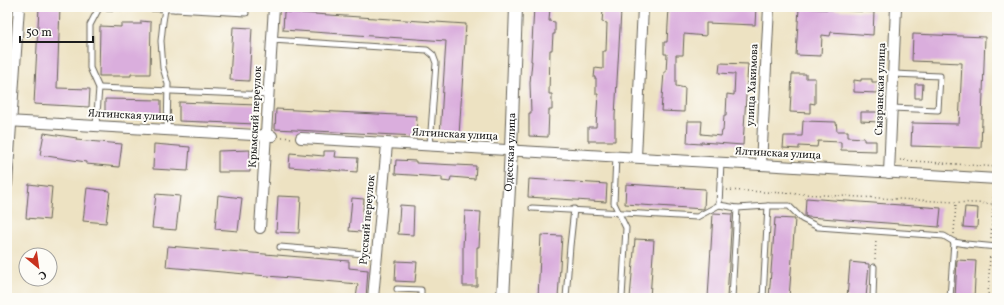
<svg xmlns="http://www.w3.org/2000/svg" width="1004" height="305" font-family="Vollkorn,serif">
	<style>
		.building { fill: #daaedd }
		.lines { fill: none; stroke-linecap: round; stroke-linejoin: round }
		.service-casing { stroke: #656156; stroke-width: 7 }
		.minor-casing { stroke: #656156; stroke-width: 12 }
		.tertiary-casing { stroke: #656156; stroke-width: 14 }
		.path { stroke: #656156; stroke-width: 1.5; stroke-dasharray: 1 3; stroke-linecap: butt }
		.service { stroke: #fff; stroke-width: 5 }
		.minor { stroke: #fff; stroke-width: 10 }
		.tertiary { stroke: #fff; stroke-width: 12 }
		.labels { text-anchor: middle; dominant-baseline: central; stroke-width: 4; stroke-linejoin: round; paint-order: stroke }
		.street-label { font-size: 11px; fill: #1c1c1c; stroke: #fdfcf7 }
	</style>
	<rect width="100%" height="100%" fill="#fdfcf7"/>
	<filter id="ink" filterUnits="userSpaceOnUse"><feTurbulence type="fractalNoise" baseFrequency=".025" numOctaves="2"/><feDisplacementMap in="SourceGraphic" scale="8" xChannelSelector="R" yChannelSelector="G"/><feConvolveMatrix kernelMatrix="1 2 1 2 8 2 1 2 1" color-interpolation-filters="sRGB"/></filter>
	<filter id="wash" filterUnits="userSpaceOnUse"><feTurbulence type="fractalNoise" baseFrequency=".012" numOctaves="4" result="noise"/><feDisplacementMap in="SourceGraphic" scale="16" xChannelSelector="R" yChannelSelector="G"/><feGaussianBlur stdDeviation="0.9" result="paint"/><feColorMatrix in="noise" values="0 0 0 0 0 0 0 0 0 0 0 0 0 0 0 0 0 1.4 0 .05"/><feComposite in="paint" operator="in"/></filter>
	<g filter="url(#wash)">
		<rect width="100%" height="100%" fill="#ede2c2"/>
		<g id="blocks">
			<!-- building -->
			<g class="building">
				<polygon points="39,7 60,7 57,88 90,89 89,107 34,104"/>
				<polygon points="534,7 550,7 549,21 555,22 555,34 553,34 552,50 550,50 549,94 552,94 552,110 549,110 548,137 529,136 529,113 531,113 530,83 532,61 531,61"/>
				<polygon points="669,7 756,7 755,25 706,23 706,36 684,34 683,55 676,55 676,86 685,88 684,112 661,111 664,72 666,72 667,54 664,54 664,42 667,42"/>
				<polygon points="799,8 874,12 873,35 831,32 830,36 822,35 821,56 796,55"/>
				<polygon points="603,10 621,11 615,116 615,141 588,141 588,127 596,127 598,94 596,94 596,78 594,78 595,68 603,69 603,51 606,51 607,23 602,22"/>
				<polygon points="284,12 466,24 459,136 440,135 446,41 283,30"/>
				<polygon points="141,21 151,22 150,74 131,74 131,76 99,76 100,26 121,27 121,24 141,24"/>
				<polygon points="233,27 252,28 249,81 230,80"/>
				<polygon points="913,34 985,37 981,148 911,146 912,123 959,124 962,63 912,61"/>
				<polygon points="720,63 748,64 743,145 701,142 701,144 687,143 688,121 702,121 701,134 721,136 722,131 723,131 724,115 726,115 727,94 734,95 735,74 719,73"/>
				<polygon points="792,74 806,74 806,78 815,78 815,104 810,103 810,113 790,112"/>
				<polygon points="861,79 872,79 872,82 878,82 877,93 854,92 854,80 861,81"/>
				<polygon points="915,84 923,84 922,98 915,98"/>
				<polygon points="105,99 161,100 161,118 105,117"/>
				<polygon points="179,102 257,105 257,124 179,121"/>
				<polygon points="276,109 417,116 416,136 275,129"/>
				<polygon points="861,112 878,112 878,122 861,121"/>
				<polygon points="803,121 836,122 837,131 848,131 848,137 864,138 864,141 876,141 876,151 841,150 841,142 818,141 817,147 799,146 799,149 783,148 784,136 802,136"/>
				<polygon points="44,133 77,138 76,140 122,144 119,167 86,164 86,162 40,155"/>
				<polygon points="154,144 190,147 188,171 153,169"/>
				<polygon points="250,150 250,172 218,172 218,151"/>
				<polygon points="324,151 336,151 335,157 358,158 357,172 289,167 290,153 324,156"/>
				<polygon points="396,160 416,161 416,163 476,166 475,179 451,177 450,182 442,181 442,177 395,174"/>
				<polygon points="529,179 607,184 606,202 528,197"/>
				<polygon points="29,184 52,187 49,220 26,218"/>
				<polygon points="626,184 705,189 704,209 625,204"/>
				<polygon points="87,188 110,191 106,223 83,221"/>
				<polygon points="156,194 180,196 176,230 152,228"/>
				<polygon points="218,195 242,198 238,231 215,229"/>
				<polygon points="278,196 301,197 299,233 276,232"/>
				<polygon points="352,198 364,199 361,232 349,231"/>
				<polygon points="806,198 941,208 939,227 808,217 805,216"/>
				<polygon points="400,205 414,206 413,235 398,234"/>
				<polygon points="965,207 978,208 977,228 963,227"/>
				<polygon points="465,211 481,212 479,247 477,247 477,286 463,286 463,246"/>
				<polygon points="713,213 732,214 727,298 708,298"/>
				<polygon points="775,218 795,219 789,298 769,298"/>
				<polygon points="541,235 562,236 558,298 538,298"/>
				<polygon points="635,239 654,240 650,298 630,298"/>
				<polygon points="168,246 349,261 349,268 368,270 366,298 356,298 358,284 166,267"/>
				<polygon points="957,260 976,261 974,298 955,298"/>
				<polygon points="396,261 417,262 415,282 395,281"/>
				<polygon points="850,262 869,264 866,298 847,298"/>
			</g>
		</g>
	</g>
	<g filter="url(#ink)">
		<use href="#blocks" fill-opacity="0" stroke="#656156" stroke-width="1"/>
		<g class="lines">
			<defs>
				<g id="service">
					<polyline points="99,7 175,9 175,7"/>
					<polyline points="165,9 163,22 161,41 163,68 168,84 167,130"/>
					<polyline points="175,9 246,13"/>
					<polyline points="272,40 427,50 433,55 436,63 430,145"/>
					<polyline points="99,88 269,95"/>
					<polyline points="892,108 938,110 940,76 894,74"/>
					<polyline points="96,126 99,88 90,68 90,25 99,8"/>
					<polyline points="616,156 614,203 626,228 622,298"/>
					<polyline points="719,205 721,162"/>
					<polyline points="532,208 697,217 719,205 737,208"/>
					<polyline points="280,247 377,255"/>
					<polyline points="397,289 421,290 421,298"/>
					<polyline points="566,298 570,246 574,209"/>
					<polyline points="732,298 737,208 768,206"/>
					<polyline points="763,298 768,206 789,206 802,219 818,227 944,236 954,242"/>
					<polyline points="873,298 874,267"/>
					<polyline points="950,298 954,242 966,244 997,247"/>
				</g>
				<g id="minor">
					<polyline points="7,121 272,136"/>
					<polyline points="301,138 997,179"/>
					<polyline points="636,157 643,7"/>
					<polyline points="761,165 769,7"/>
					<polyline points="889,173 896,7"/>
					<polyline points="7,184 19,7"/>
					<polyline points="260,228 274,7"/>
					<polyline points="373,298 387,144"/>
				</g>
				<g id="tertiary">
					<path id="s1" d="M503 298 511 150 516 7"/>
				</g>
			</defs>
			<!-- service casing -->
			<use href="#service" class="service-casing"/>
			<!-- minor casing -->
			<use href="#minor" class="minor-casing"/>
			<!-- tertiary casing -->
			<use href="#tertiary" class="tertiary-casing"/>
			<!-- path -->
			<g class="path">
				<polyline points="282,137 292,138"/>
				<polyline points="900,160 997,167"/>
				<polyline points="995,168 997,124"/>
				<polyline points="727,190 993,204"/>
				<polyline points="954,234 956,202"/>
				<polyline points="991,238 994,188"/>
				<polyline points="875,259 876,239"/>
				<polyline points="988,298 990,254"/>
			</g>
			<!-- service -->
			<use href="#service" class="service"/>
			<!-- minor -->
			<use href="#minor" class="minor"/>
			<!-- tertiary -->
			<use href="#tertiary" class="tertiary"/>
		</g>
	</g>
	<g class="labels">
		<!-- street labels -->
		<g class="street-label">
			<text transform="translate(753 85) rotate(-87)">улица Хакимова</text>
			<text transform="translate(881 89) rotate(-88)">Сызранская улица</text>
			<text transform="translate(131 116) rotate(3)">Ялтинская улица</text>
			<text transform="translate(256 117) rotate(-87)">Крымский переулок</text>
			<text transform="translate(455 135) rotate(3)">Ялтинская улица</text>
			<text stroke="none"><textPath href="#s1" startOffset="146">Одесская улица</textPath></text>
			<text transform="translate(778 154) rotate(3)">Ялтинская улица</text>
			<text transform="translate(368 220) rotate(-85)">Русский переулок</text>
		</g>
	</g>
	<!-- margin -->
	<rect width="1004" height="305" fill="none" stroke="#fdfcf7" stroke-width="24"/>
	<!-- north arrow -->
	<g transform="translate(38 267) rotate(151)"><circle r="19" fill="#fdfcf7" stroke="#a3a29f"/>
	<path d="M0-3L7 15L0 10L-7 15Z" fill="#c8321e"/>
	<text y="-6" font-size="11" font-weight="bold" text-anchor="middle" fill="#1c1c1c">С</text>
	</g>
	<!-- scale -->
	<path d="M20 36v6h73v-6" fill="none" stroke="#1c1c1c" stroke-width="2"/>
	<text x="26" y="36" font-size="12" fill="#1c1c1c" stroke="#fdfcf7" stroke-width="3" paint-order="stroke">50 m</text>
</svg>
